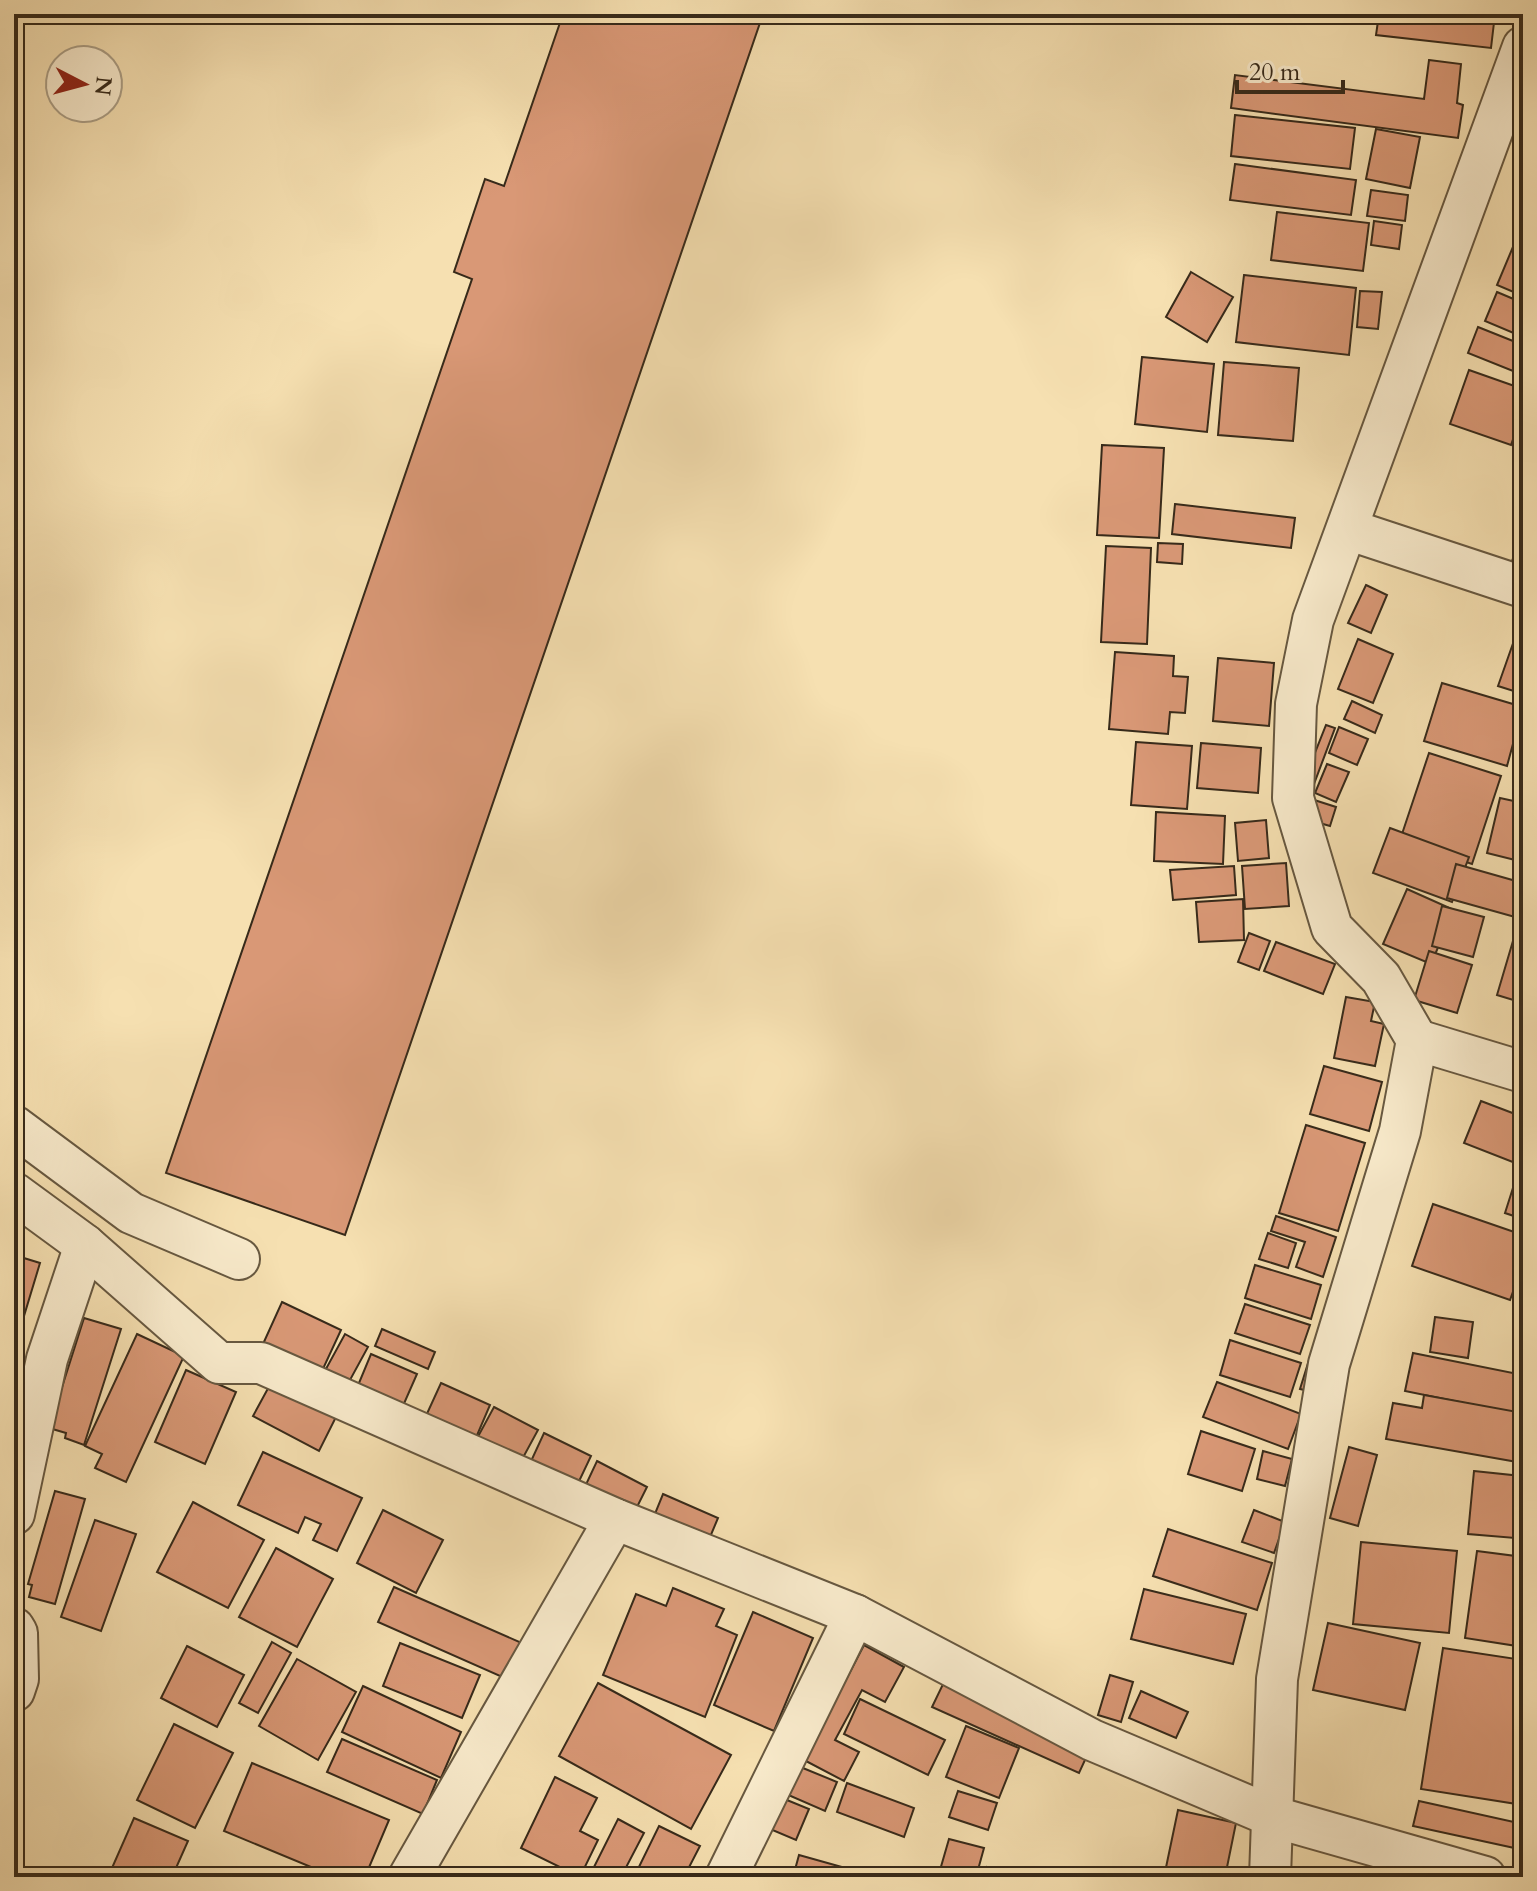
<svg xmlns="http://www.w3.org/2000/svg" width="1537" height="1891" font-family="Cardo,serif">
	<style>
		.building { fill: #d99876; stroke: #372a1a; stroke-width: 2 }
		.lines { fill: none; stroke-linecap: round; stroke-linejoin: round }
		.minor-casing { stroke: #675840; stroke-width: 44 }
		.minor { stroke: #f9ebcc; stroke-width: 40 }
	</style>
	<rect width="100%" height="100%" fill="#f6e0b1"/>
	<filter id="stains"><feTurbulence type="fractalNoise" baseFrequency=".0025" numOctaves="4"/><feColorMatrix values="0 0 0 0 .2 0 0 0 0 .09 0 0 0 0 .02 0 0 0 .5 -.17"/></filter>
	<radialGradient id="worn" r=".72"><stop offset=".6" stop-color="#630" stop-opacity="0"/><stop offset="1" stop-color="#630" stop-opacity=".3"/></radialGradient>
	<!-- building -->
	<g class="building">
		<polygon points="563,14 763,14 345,1235 166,1173 472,279 454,272 485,179 504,186"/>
		<polygon points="1307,14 1341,14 1340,20"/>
		<polygon points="1379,14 1495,14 1491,48 1376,35"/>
		<polygon points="1429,60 1461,64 1457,103 1463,105 1458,138 1231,108 1235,75 1424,99"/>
		<polygon points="1235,115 1355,128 1350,169 1231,156"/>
		<polygon points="1376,129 1420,137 1410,188 1366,179"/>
		<polygon points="1235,164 1356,180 1351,215 1230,200"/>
		<polygon points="1371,190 1408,195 1405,221 1367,216"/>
		<polygon points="1277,212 1369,223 1363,271 1271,260"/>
		<polygon points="1374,221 1402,225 1399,249 1371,245"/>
		<polygon points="1523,223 1523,296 1497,285"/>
		<polygon points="1191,272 1233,297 1207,342 1166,317"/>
		<polygon points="1244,275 1356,288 1349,355 1236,342"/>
		<polygon points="1360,291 1382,292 1378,329 1357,327"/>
		<polygon points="1497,292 1523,303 1523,337 1485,321"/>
		<polygon points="1478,327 1523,345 1523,375 1468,353"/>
		<polygon points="1142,357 1214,364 1207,432 1135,424"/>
		<polygon points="1224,362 1299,368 1293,441 1218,435"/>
		<polygon points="1469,370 1523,389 1523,411 1511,445 1450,424"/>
		<polygon points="1102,445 1164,448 1159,538 1097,535"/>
		<polygon points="1175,504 1295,518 1291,548 1172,534"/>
		<polygon points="1158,543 1183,544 1182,564 1157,562"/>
		<polygon points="1518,544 1523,546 1523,575 1509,570"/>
		<polygon points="1106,546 1151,548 1147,644 1101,642"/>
		<polygon points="1366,585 1387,595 1371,633 1348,623"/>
		<polygon points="1523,615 1523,694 1498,686"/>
		<polygon points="1358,639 1393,654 1373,703 1338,689"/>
		<polygon points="1115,652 1174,656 1173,676 1188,677 1185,713 1170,712 1168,734 1109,729"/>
		<polygon points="1218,658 1274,663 1269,726 1213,721"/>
		<polygon points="1442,683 1523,707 1507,766 1424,741"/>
		<polygon points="1352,701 1382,715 1375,733 1344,719"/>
		<polygon points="1326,725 1335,728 1311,792 1301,788"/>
		<polygon points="1339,727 1368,739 1357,765 1329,753"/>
		<polygon points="1136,742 1192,746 1187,809 1131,805"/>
		<polygon points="1201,743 1261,748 1258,793 1197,788"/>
		<polygon points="1429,753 1501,776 1472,864 1400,840"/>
		<polygon points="1327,764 1349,772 1336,802 1315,793"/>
		<polygon points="1308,798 1336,807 1330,826 1302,818"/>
		<polygon points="1500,798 1523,803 1523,862 1487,853"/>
		<polygon points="1156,812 1225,816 1223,864 1154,861"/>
		<polygon points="1266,820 1269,858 1238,861 1235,823"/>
		<polygon points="1390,828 1469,857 1452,902 1373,873"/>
		<polygon points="1286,863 1289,906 1245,909 1242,866"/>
		<polygon points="1456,864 1523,883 1515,917 1447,898"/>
		<polygon points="1234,866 1236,895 1173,900 1170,870"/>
		<polygon points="1407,889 1454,910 1431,964 1383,944"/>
		<polygon points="1243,899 1244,940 1199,942 1196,902"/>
		<polygon points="1442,906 1484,917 1473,957 1432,946"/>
		<polygon points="1523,907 1523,1003 1497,995"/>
		<polygon points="1249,933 1270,941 1259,970 1238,962"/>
		<polygon points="1276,942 1335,964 1323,994 1264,971"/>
		<polygon points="1429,951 1472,965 1457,1013 1414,1000"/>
		<polygon points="1346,997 1375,1002 1371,1021 1384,1024 1375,1066 1334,1058"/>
		<polygon points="1324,1066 1382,1082 1369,1131 1310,1114"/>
		<polygon points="1481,1101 1523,1117 1523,1166 1464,1143"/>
		<polygon points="1306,1125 1365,1143 1338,1231 1279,1213"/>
		<polygon points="1519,1169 1523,1170 1523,1219 1505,1213"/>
		<polygon points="1433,1204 1523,1235 1523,1264 1510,1300 1412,1266"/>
		<polygon points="1276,1216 1336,1237 1323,1277 1296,1267 1305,1242 1271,1231"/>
		<polygon points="1268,1233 1296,1243 1288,1268 1259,1259"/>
		<polygon points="14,1255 40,1263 24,1316 14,1313"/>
		<polygon points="1255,1265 1321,1285 1311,1319 1245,1298"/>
		<polygon points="282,1302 341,1330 322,1371 263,1344"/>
		<polygon points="1245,1304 1310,1325 1300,1354 1235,1333"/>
		<polygon points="1435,1317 1473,1322 1468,1358 1430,1352"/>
		<polygon points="84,1318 121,1329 84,1445 65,1438 66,1433 49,1428"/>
		<polygon points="382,1329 435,1352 428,1369 375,1346"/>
		<polygon points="137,1334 184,1356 126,1482 95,1468 102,1454 85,1446"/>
		<polygon points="345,1334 368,1347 344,1391 321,1378"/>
		<polygon points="1230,1340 1301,1363 1290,1397 1220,1375"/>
		<polygon points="1413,1353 1523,1375 1523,1415 1405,1391"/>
		<polygon points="371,1354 417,1374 399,1415 354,1395"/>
		<polygon points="1309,1360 1321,1364 1313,1392 1300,1389"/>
		<polygon points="186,1370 236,1392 205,1464 155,1442"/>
		<polygon points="272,1381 337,1415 319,1451 253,1416"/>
		<polygon points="1217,1382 1301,1414 1288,1449 1203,1417"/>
		<polygon points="441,1383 490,1405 475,1440 425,1418"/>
		<polygon points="1424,1395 1523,1413 1523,1463 1386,1439 1393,1403 1422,1408"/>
		<polygon points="494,1407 538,1430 519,1465 475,1442"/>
		<polygon points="1201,1431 1255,1449 1242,1491 1188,1474"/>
		<polygon points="544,1433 591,1456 573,1494 526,1472"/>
		<polygon points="1349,1447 1377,1455 1358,1526 1330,1518"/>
		<polygon points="1263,1451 1292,1459 1285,1486 1257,1479"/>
		<polygon points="263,1452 362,1498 337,1551 313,1540 321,1524 305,1517 298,1533 238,1505"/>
		<polygon points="597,1461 647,1487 632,1517 582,1493"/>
		<polygon points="1474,1471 1521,1476 1515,1538 1468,1534"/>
		<polygon points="55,1491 85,1499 55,1604 29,1597 32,1585 28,1584"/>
		<polygon points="663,1494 718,1518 705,1549 650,1526"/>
		<polygon points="193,1502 264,1540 228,1608 157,1572"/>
		<polygon points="383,1510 443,1540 416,1593 357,1563"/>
		<polygon points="1254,1510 1285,1522 1274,1553 1242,1542"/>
		<polygon points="95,1520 136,1534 101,1631 61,1617"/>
		<polygon points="1168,1529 1272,1563 1257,1610 1153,1576"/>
		<polygon points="1361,1542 1457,1551 1449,1633 1353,1624"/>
		<polygon points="276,1548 333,1579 297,1647 239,1617"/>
		<polygon points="1477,1551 1523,1557 1523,1606 1517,1646 1465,1638"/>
		<polygon points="394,1587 524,1644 509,1680 378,1622"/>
		<polygon points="673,1588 724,1609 716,1626 737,1635 705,1717 603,1675 636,1594 666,1606"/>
		<polygon points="1144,1589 1246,1614 1233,1664 1131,1639"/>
		<polygon points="753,1612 813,1638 774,1731 714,1705"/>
		<polygon points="1328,1623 1420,1643 1405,1710 1313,1690"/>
		<polygon points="272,1642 291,1653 258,1713 239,1703"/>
		<polygon points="400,1643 480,1675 462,1718 383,1686"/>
		<polygon points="864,1645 904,1667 885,1702 862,1690 835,1740 859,1752 844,1781 804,1760"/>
		<polygon points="187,1646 244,1675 217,1727 161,1698"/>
		<polygon points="1443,1648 1523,1660 1523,1805 1421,1789"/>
		<polygon points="297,1659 356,1692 318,1760 259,1726"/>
		<polygon points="1110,1675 1133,1682 1121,1722 1098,1715"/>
		<polygon points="945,1680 1091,1747 1079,1773 932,1707"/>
		<polygon points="598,1683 731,1755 691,1829 559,1756"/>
		<polygon points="363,1686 461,1732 441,1778 342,1732"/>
		<polygon points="1141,1691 1188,1712 1176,1738 1129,1718"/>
		<polygon points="860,1699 945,1740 928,1775 844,1734"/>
		<polygon points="174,1724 233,1753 195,1828 137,1800"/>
		<polygon points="966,1726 1019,1748 999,1798 946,1777"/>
		<polygon points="342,1739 437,1780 423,1814 327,1772"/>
		<polygon points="252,1763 389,1820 365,1877 335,1877 224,1831"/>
		<polygon points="798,1766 837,1782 825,1811 786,1794"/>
		<polygon points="555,1777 597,1798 580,1831 598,1840 580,1877 521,1848"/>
		<polygon points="847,1783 914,1808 904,1837 837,1812"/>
		<polygon points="958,1791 997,1803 988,1830 949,1817"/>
		<polygon points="782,1798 809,1809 796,1840 770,1829"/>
		<polygon points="1419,1801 1523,1824 1519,1849 1413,1826"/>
		<polygon points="1178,1810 1236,1823 1225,1877 1164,1877"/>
		<polygon points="134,1818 188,1841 172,1877 108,1877"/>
		<polygon points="618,1819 644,1833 621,1877 594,1877 590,1875"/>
		<polygon points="659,1826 700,1846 684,1877 634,1877"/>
		<polygon points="949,1839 984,1848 976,1877 938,1877"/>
		<polygon points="799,1855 874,1876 873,1877 793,1877"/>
		<polygon points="1383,1866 1438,1877 1382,1877"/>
		<polygon points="987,1867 1022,1877 984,1877"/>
	</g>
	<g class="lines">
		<defs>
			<g id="minor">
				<polyline points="1347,529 1523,587"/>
				<polyline points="1417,1040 1523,1072"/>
				<polyline points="14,1126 131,1213 239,1259"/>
				<polyline points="14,1193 85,1245 219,1363 261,1363 615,1519 855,1615 1092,1740 1274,1817 1485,1877"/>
				<polyline points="14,1514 47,1359 85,1245"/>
				<polyline points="14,1628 17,1633 18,1679 14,1691"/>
				<polyline points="409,1877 615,1519"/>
				<polyline points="726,1877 855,1615"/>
				<polyline points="1270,1877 1277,1679 1329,1364 1400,1131 1417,1040 1381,978 1332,928 1293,798 1296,704 1313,620 1523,47"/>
			</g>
		</defs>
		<!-- minor casing -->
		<use href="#minor" class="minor-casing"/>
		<!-- minor -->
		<use href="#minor" class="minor"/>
	</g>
	<!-- margin -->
	<rect width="1537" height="1891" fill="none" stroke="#f6e0b1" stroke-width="48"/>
	<rect x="16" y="16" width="1505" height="1859" fill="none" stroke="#372a1a" stroke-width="4"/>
	<rect x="24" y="24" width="1489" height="1843" fill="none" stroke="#372a1a" stroke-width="2"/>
	<!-- north arrow -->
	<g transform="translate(84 84) rotate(96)"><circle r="38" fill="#f9ebcc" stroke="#ab9e85" stroke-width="2"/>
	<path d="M0-6L14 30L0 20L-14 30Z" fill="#8f2418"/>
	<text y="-12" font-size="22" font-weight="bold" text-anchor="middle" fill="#372a1a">N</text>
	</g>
	<!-- scale -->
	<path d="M1237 80v12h106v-12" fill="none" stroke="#372a1a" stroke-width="4"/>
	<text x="1249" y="80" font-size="24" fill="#372a1a" stroke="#f9ebcc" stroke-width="6" paint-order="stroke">20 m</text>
	<rect width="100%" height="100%" filter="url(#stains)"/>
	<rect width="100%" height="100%" fill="url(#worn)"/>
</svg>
